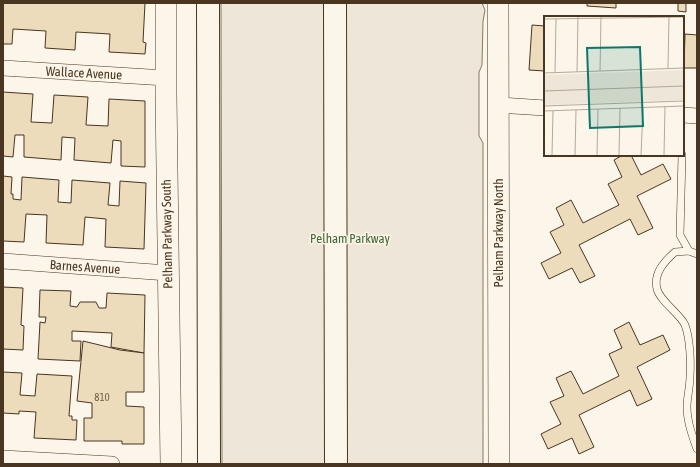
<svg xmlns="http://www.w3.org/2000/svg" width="700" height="467" font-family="'Asap Condensed',sans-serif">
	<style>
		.green { fill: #ede6d9; stroke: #887966 }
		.building { fill: #ecdcbc; stroke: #4a3520 }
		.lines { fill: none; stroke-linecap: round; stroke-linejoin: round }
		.lane-casing { stroke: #4a3520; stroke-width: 8 }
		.street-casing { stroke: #4a3520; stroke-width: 16 }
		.secondary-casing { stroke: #4a3520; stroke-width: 22 }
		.primary-casing { stroke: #4a3520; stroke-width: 24 }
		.lane { stroke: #fbf6e9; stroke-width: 7 }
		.street { stroke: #fbf6e9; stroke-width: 15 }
		.secondary { stroke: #fbf6e9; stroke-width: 21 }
		.primary { stroke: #fbf6e9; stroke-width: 22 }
		.labels { text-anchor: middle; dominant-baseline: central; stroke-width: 3; stroke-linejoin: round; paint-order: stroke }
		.number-label { font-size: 11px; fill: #725f47 }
		.street-label { font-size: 13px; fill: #4a3520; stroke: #fbf6e9 }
		.park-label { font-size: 13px; fill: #436837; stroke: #fbf6e9 }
		.inset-road { fill: none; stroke: #b4a999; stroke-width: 1 }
		.view { fill: #0f766e; fill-opacity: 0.15; stroke: #0f766e; stroke-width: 2 }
		.inset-edge { fill: none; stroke: #4a3520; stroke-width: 2 }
	</style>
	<rect width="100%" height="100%" fill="#fbf6e9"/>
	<!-- green -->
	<polygon class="green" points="221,3 482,3 485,10 483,21 482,65 479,72 479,136 483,143 483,464 222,464"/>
	<!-- building -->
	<g class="building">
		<polygon points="3,3 145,3 143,42 146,43 145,54 109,52 110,34 76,32 75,50 45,48 46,31 13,29 12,44 3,44"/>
		<polygon points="587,3 616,3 616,8 587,6"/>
		<polygon points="678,3 686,3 686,12 678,11"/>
		<polygon points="532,25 545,26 545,71 529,70"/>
		<polygon points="685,34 697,35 697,68 684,68"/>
		<polygon points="3,92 33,94 31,122 52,123 54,95 88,97 86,125 108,126 109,99 145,101 145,167 121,166 121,141 113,140 111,163 74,160 75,138 62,137 61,160 24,157 24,135 15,135 13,157 3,156"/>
		<polygon points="623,155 631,155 641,175 663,164 671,179 637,196 653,228 638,235 630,219 579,245 595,276 580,283 572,268 549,279 541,263 561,253 550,232 564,225 556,208 571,200 583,223 619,205 608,184 622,177 614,160"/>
		<polygon points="3,176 12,177 11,194 13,194 13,199 21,200 22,177 59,180 58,202 71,203 72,180 110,183 108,205 119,206 120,181 146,183 144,249 105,247 106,219 85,217 83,245 46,243 47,215 26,214 24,242 3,241"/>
		<polygon points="3,287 23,288 21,325 24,326 23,350 3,349"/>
		<polygon points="40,290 71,291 70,306 77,307 80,302 96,302 99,308 106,308 107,293 145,295 144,353 111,347 112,333 72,331 72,341 81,341 80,361 38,359 40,322 45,323 46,317 39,317"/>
		<polygon points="629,322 640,345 663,335 670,350 637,367 652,399 637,406 630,390 579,415 594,447 579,454 572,438 548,449 541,434 561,424 550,402 564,396 556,378 571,371 583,394 619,376 609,354 622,348 614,330"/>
		<polygon points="83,341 120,350 144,353 144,392 126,392 126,406 144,407 144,444 122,444 122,441 84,441 84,418 92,418 92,403 77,401"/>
		<polygon points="3,372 22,373 20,395 35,396 37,374 72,376 69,416 72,416 72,420 77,420 76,440 34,438 36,412 19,411 19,414 3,413"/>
	</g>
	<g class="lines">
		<defs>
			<g id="lane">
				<polyline points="682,155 680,235 689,251 697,254"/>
				<path d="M689 251 675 252C665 261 653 273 657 289 660 301 681 315 685 325 690 338 691 362 690 376 690 387 687 397 687 407 687 421 692 435 697 449"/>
			</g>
			<g id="street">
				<polyline points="3,68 166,78"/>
				<polyline points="498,105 545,108"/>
				<polyline points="683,115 697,116"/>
				<polyline points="3,261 168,273"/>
				<polyline points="3,458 112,464"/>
			</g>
			<g id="secondary">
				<polyline points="166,3 166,95 171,464"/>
				<polyline points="498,3 499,464"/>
			</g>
			<g id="primary">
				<polyline points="208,3 209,464"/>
				<polyline points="335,3 336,464"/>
			</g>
		</defs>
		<!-- lane casing -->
		<use href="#lane" class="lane-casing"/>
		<!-- street casing -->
		<use href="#street" class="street-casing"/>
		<!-- secondary casing -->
		<use href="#secondary" class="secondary-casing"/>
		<!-- primary casing -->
		<use href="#primary" class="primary-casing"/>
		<!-- lane -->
		<use href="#lane" class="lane"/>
		<!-- street -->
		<use href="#street" class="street"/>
		<!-- secondary -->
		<use href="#secondary" class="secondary"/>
		<!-- primary -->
		<use href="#primary" class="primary"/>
	</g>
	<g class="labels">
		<!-- number labels -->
		<g class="number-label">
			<text x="102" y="397">810</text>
		</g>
		<!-- street labels -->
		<g class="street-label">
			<text transform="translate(84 73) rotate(3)">Wallace Avenue</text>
			<text transform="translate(498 233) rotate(-90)">Pelham Parkway North</text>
			<text transform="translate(167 234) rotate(-91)">Pelham Parkway South</text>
			<text transform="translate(85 267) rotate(4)">Barnes Avenue</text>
		</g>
		<!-- park labels -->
		<g class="park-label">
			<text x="350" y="238">Pelham Parkway</text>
		</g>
	</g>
	<!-- overview -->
	<g transform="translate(544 16)">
		<rect width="140" height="140" fill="#fbf6e9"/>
		<path d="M140 54V84L0 89V59Z" fill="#ede6d9"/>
		<path class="inset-road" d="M0 3 140 1M124 52 125 1M56 55 57 0M11 56 12 3M33 56 34 0M0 57 140 52M0 75 140 70M0 90 140 85M0 95 140 90M8 140 9 95M31 140 32 94M53 140 54 93M75 140 76 92M97 140 99 91M120 140 121 90"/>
		<path class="view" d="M96 31 99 110 46 112 43 32Z"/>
		<rect width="140" height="140" class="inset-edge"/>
	</g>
	<!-- border -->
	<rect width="700" height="467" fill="none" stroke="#4a3520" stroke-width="8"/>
</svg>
